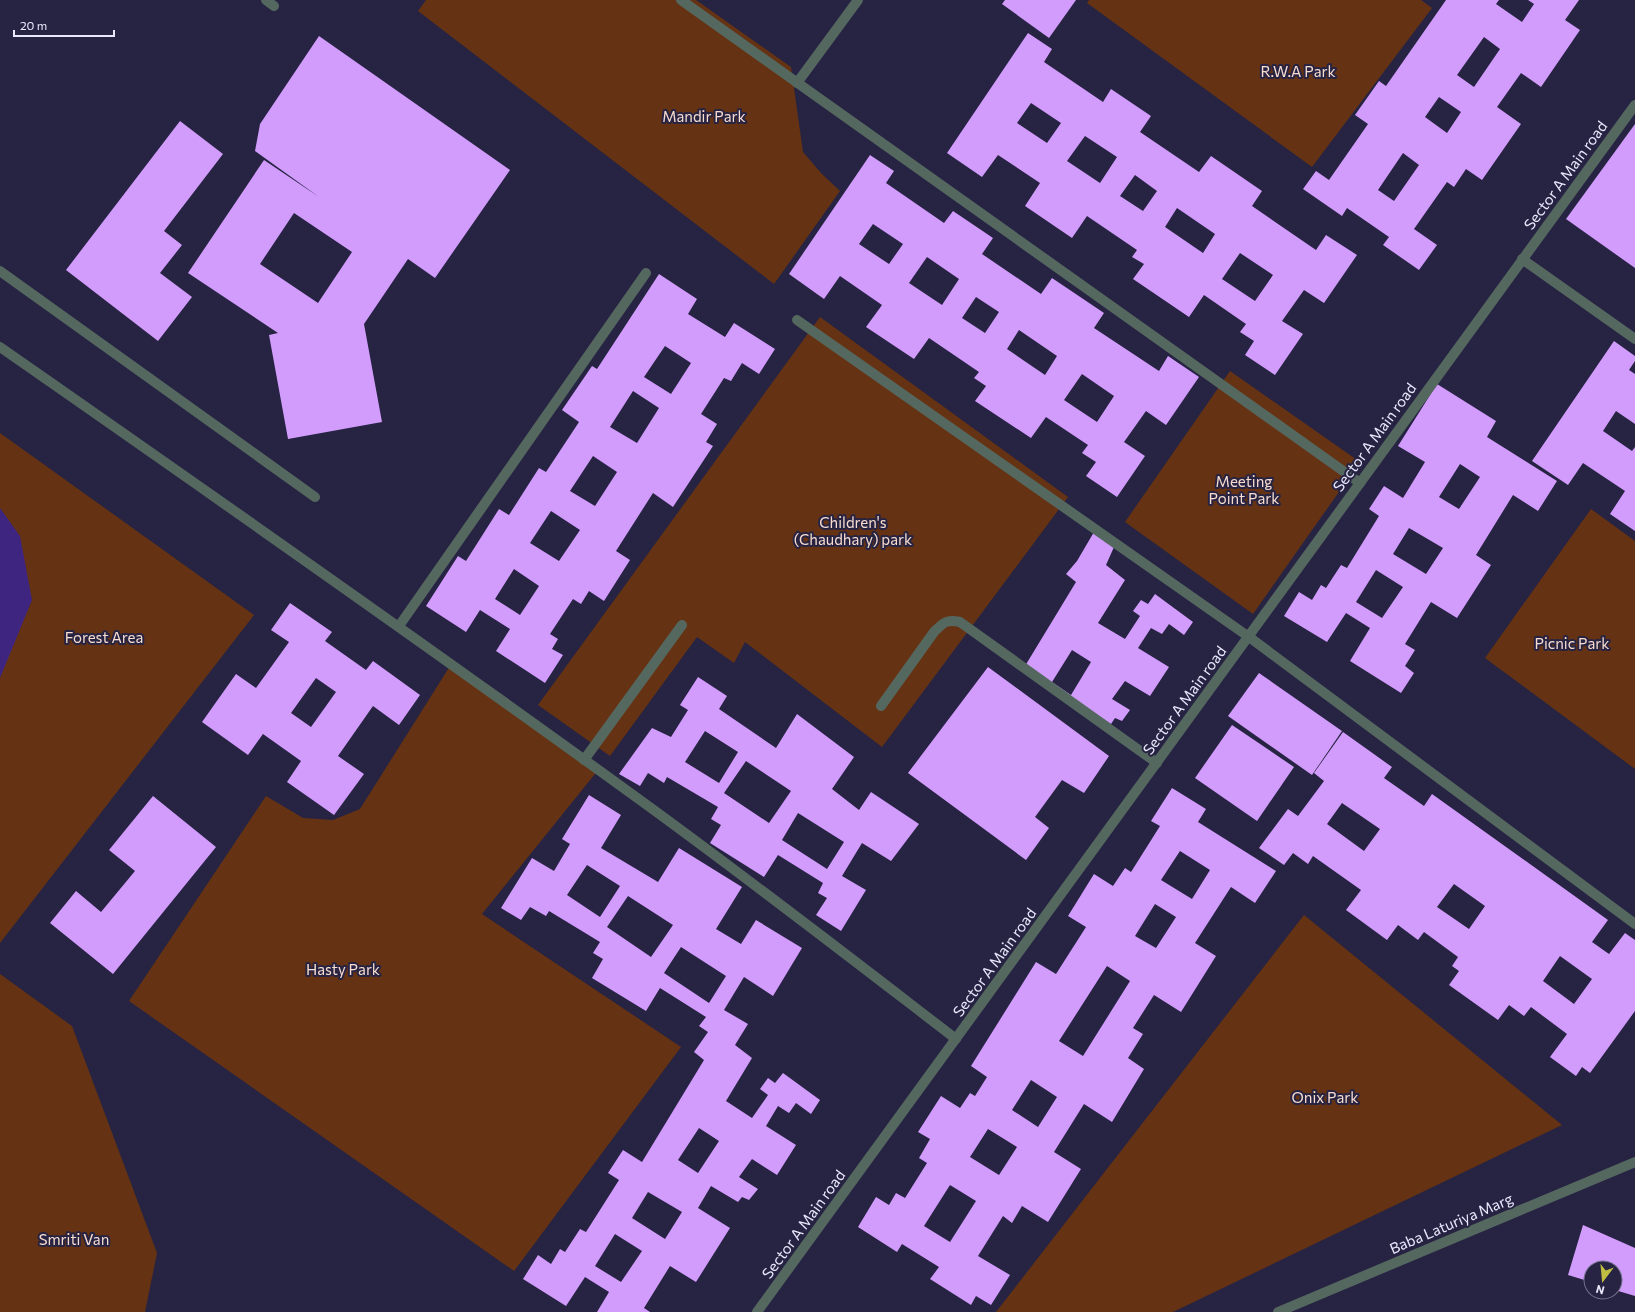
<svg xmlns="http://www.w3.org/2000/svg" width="1635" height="1312" font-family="Commissioner,sans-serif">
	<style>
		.green { fill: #653314 }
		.water { fill: #3e2580 }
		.building { fill: #d29cfd; fill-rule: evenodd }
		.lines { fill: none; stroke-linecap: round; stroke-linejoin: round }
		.minor { stroke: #556860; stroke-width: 10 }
		.labels { text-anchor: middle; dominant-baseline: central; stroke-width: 4; stroke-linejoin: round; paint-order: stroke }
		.park-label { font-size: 15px; fill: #f7dccf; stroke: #272342 }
		.street-label { font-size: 15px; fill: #e9e8fd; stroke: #272342 }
	</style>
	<rect width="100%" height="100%" fill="#272342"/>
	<!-- green -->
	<g class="green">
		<polygon points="426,0 696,0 791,67 803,152 821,173 840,191 774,284 418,11"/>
		<polygon points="1089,0 1421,0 1432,8 1312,167 1087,3"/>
		<polygon points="820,317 1068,497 882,747 745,642 734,663 697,637 610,756 538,705"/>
		<polygon points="1230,371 1360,462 1253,614 1125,522"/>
		<polygon points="0,433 254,615 0,943"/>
		<polygon points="1591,509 1635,541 1635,769 1485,658"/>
		<polygon points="450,666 599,769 482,914 681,1047 514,1271 129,1001 266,796 303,818 333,820 360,809"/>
		<polygon points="1304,915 1562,1125 1173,1312 996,1312"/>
		<polygon points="0,974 72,1026 157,1253 145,1312 0,1312"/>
	</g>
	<!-- water -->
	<polygon class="water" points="0,508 20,536 32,600 0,678"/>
	<!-- building -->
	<g class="building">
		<polygon points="1005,0 1076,0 1049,38 1002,4"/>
		<path d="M1446 0H1499L1496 4 1522 22 1534 4 1528 0H1579L1565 20 1580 30 1541 87 1521 73 1497 107 1521 124 1482 180 1466 169 1454 187 1447 182 1414 229 1437 245 1419 270 1383 245 1389 237 1347 208 1342 216 1303 189 1316 171 1329 180 1368 124 1355 115 1379 81 1386 86ZM1484 37 1500 49 1474 87 1457 75ZM1439 97 1461 112 1447 133 1425 117ZM1403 153 1419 165 1394 201 1378 190Z"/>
		<path d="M1028 33 1052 49 1044 62 1103 102 1111 89 1151 116 1140 132 1199 172 1211 156 1262 191 1252 206 1316 250 1326 235 1357 255 1324 303 1304 290 1282 321 1303 334 1275 375 1245 355 1254 341 1240 332 1246 324 1204 295 1189 317 1133 279 1144 264 1132 257 1137 250 1087 216 1072 238 1025 206 1040 183 998 155 982 177 947 153ZM1031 103 1061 123 1047 143 1017 123ZM1085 136 1117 157 1100 183 1067 161ZM1135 175 1157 191 1143 211 1120 196ZM1177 208 1215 234 1203 253 1165 227ZM1240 253 1273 275 1255 301 1222 279Z"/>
		<path d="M319 36 510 170 435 278 408 259 364 324 382 422 288 439 269 335 278 333 188 273 264 160 319 197 255 151 260 124ZM294 213 352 252 318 303 260 264Z"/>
		<polygon points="180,121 223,154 164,231 182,245 160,273 192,297 158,341 66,270"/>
		<polygon points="1635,124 1635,268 1566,219"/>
		<path d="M870 155 894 171 886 183 944 223 953 211 993 238 982 254 1041 294 1052 278 1104 313 1094 328 1159 371 1168 356 1199 377 1166 425 1146 411 1124 442 1145 456 1117 497 1086 476 1096 462 1082 453 1088 445 1046 417 1031 438 975 401 986 386 974 378 979 372 929 338 914 359 866 327 882 305 840 276 824 299 789 274ZM873 224 903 244 889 264 859 244ZM927 257 959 279 942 305 909 283ZM976 297 999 312 985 333 962 318ZM1019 330 1057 356 1045 375 1007 349ZM1082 374 1114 396 1097 422 1064 400Z"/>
		<path d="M659 274 697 299 688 314 725 337 734 323 775 349 759 374 742 363 731 381 724 378 701 414 717 424 706 442 713 446 673 507 653 493 616 551 630 560 604 601 589 591 581 604 573 599 550 634 558 639 552 649 563 655 545 683 496 651 510 629 480 610 466 632 426 606 458 556 466 561 499 509 509 515 539 468 546 472 579 422 562 410 592 366 597 369ZM665 346 691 363 671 394 644 377ZM633 391 659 408 637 443 610 427ZM593 456 617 472 595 506 570 491ZM551 511 580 530 559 561 530 543ZM514 569 539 586 520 615 495 599Z"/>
		<polygon points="1614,341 1635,356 1635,361 1629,370 1635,374 1635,424 1616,411 1603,431 1632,451 1635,447 1635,531 1610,514 1625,491 1583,463 1568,485 1532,461"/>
		<path d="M1437 384 1496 421 1487 437 1557 481 1538 511 1513 495 1476 555 1491 565 1457 618 1431 602 1405 644 1415 650 1405 666 1414 673 1401 693 1350 661 1370 628 1346 613 1327 642 1284 616 1299 592 1312 600 1321 585 1326 588 1341 565 1347 568 1379 516 1369 509 1384 486 1403 498 1425 462 1398 446ZM1460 464 1480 477 1459 509 1439 497ZM1409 528 1443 548 1426 574 1393 554ZM1376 570 1403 587 1382 618 1356 602Z"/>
		<path d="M1094 532 1114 547 1106 565 1125 580 1098 623 1125 639 1140 616 1133 611 1141 600 1148 604 1155 594 1193 622 1184 635 1169 624 1162 634 1151 628 1138 648 1169 667 1150 696 1125 681 1112 699 1130 710 1122 721 1115 718 1111 724 1025 666 1076 582 1066 574 1077 561ZM1072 650 1091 662 1071 695 1052 682Z"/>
		<path d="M290 603 332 632 325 641 366 670 373 661 420 695 399 725 373 706 338 756 364 774 334 815 287 782 301 761 263 734 248 755 202 722 236 674 256 688 289 642 271 630ZM316 678 336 692 311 727 291 713Z"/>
		<polygon points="988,667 1109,756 1084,793 1062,780 1035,817 1049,828 1026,860 908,773"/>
		<polygon points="1259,673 1342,731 1312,775 1228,716"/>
		<path d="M698 677 727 696 719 709 776 748 797 714 854 757 832 789 859 810 871 792 919 824 891 861 862 843 842 876 866 890 841 931 816 915 827 898 818 893 823 883 778 855 764 877 710 843 721 825 711 819 718 807 667 777 664 783 648 773 640 786 619 774 652 728 671 737 688 710 680 705ZM705 731 738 752 719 783 685 762ZM746 761 791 791 769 823 724 793ZM798 813 844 842 827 869 782 840Z"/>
		<polygon points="1232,725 1294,767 1257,821 1195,778"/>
		<path d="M1343 732 1392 767 1384 778 1424 806 1432 794 1608 920 1592 942 1609 954 1625 933 1635 940V1011L1590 1073 1582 1067 1576 1076 1550 1057 1567 1034 1531 1007 1524 1016 1509 1005 1498 1020 1449 985 1459 971 1452 966 1458 957 1424 932 1418 940 1398 925 1387 940 1346 910 1361 890 1313 856 1308 864 1293 853 1284 865 1259 848 1288 809 1298 816 1324 781 1314 773ZM1342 803 1380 829 1364 851 1327 824ZM1454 884 1485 906 1469 929 1437 907ZM1560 956 1592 979 1574 1004 1543 981Z"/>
		<path d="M1172 788 1206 809 1198 822 1276 871 1255 903 1231 887 1195 943 1216 956 1181 1012 1154 995 1133 1028 1143 1034 1128 1058 1144 1069 1112 1122 1084 1104 1054 1152 1081 1169 1048 1222 1022 1206 1012 1223 1003 1216 978 1256 1010 1275 991 1305 976 1296 971 1305 930 1279 939 1267 902 1244 897 1252 858 1227 876 1197 889 1205 896 1193 905 1198 927 1163 919 1158 930 1139 918 1132 941 1096 960 1108 970 1093 975 1096 987 1077 971 1066 1036 962 1056 974 1086 927 1068 916 1094 874 1113 886 1125 868 1131 872 1160 826 1151 821ZM1180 851 1210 870 1192 899 1161 880ZM1155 904 1176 917 1156 948 1135 936ZM1107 966 1130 981 1083 1056 1059 1041ZM1031 1080 1057 1097 1038 1127 1012 1110ZM988 1129 1017 1147 999 1175 970 1157ZM950 1185 976 1201 950 1242 924 1226Z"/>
		<path d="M589 795 621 815 601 848 658 882 679 848 742 887 716 929 741 944 756 920 802 948 773 996 744 977 724 1010 748 1024 735 1045 752 1058 726 1101 752 1118 768 1095 760 1089 768 1078 775 1083 783 1073 820 1100 811 1114 796 1103 789 1113 778 1106 766 1126 796 1145 777 1175 752 1159 739 1177 758 1189 749 1200 742 1197 738 1202 711 1186 698 1208 730 1228 696 1282 670 1266 644 1308 650 1312H597L609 1292 585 1277 566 1306 523 1279 538 1255 551 1264 560 1249 565 1252 580 1229 586 1232 619 1180 608 1173 623 1150 642 1162 704 1060 694 1052 708 1032 699 1026 706 1017 660 988 646 1011 592 978 603 959 593 953 600 942 549 911 546 916 530 907 521 920 501 908 532 858 554 871 570 844 562 839ZM587 865 620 886 600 917 567 895ZM628 896 673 925 651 957 607 927ZM681 947 726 976 709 1003 664 973ZM699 1128 719 1141 698 1173 678 1160ZM648 1192 682 1212 665 1239 632 1218ZM615 1234 642 1251 621 1282 595 1266Z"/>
		<polygon points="153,796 216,847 113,974 50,923 76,891 101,912 135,871 109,850"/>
		<polygon points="1583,1225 1635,1248 1635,1296 1615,1290 1615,1268 1591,1268 1591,1282 1568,1275"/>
	</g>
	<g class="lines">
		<!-- minor -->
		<g class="minor">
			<polyline points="266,0 274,6"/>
			<polyline points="681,0 1360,483"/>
			<polyline points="797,83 858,0"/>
			<polyline points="1522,259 1635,339"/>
			<polyline points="0,271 315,497"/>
			<polyline points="797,320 1249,637 1635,924"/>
			<path d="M0 347C211 494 421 641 629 792 740 872 848 956 956 1039"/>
			<polyline points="399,626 646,273"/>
			<path d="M881 706 934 632C943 623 946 619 960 622L1157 763"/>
			<polyline points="584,760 682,625"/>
			<polyline points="757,1312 1635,105"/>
			<polyline points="1278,1312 1635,1162"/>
		</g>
	</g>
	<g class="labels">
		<!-- park labels -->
		<g class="park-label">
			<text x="1298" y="71">R.W.A Park</text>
			<text x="704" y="116">Mandir Park</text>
			<text x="1244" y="481">Meeting<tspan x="1244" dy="17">Point Park</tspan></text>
			<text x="853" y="522">Children's<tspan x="853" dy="17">(Chaudhary) park</tspan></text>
			<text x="104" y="637">Forest Area</text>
			<text x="1572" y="643">Picnic Park</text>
			<text x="343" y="969">Hasty Park</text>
			<text x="1325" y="1097">Onix Park</text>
			<text x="74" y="1239">Smriti Van</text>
		</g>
		<!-- street labels -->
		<g class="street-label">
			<text transform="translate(1565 175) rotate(-54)">Sector A Main road</text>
			<text transform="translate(1374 437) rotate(-54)">Sector A Main road</text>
			<text transform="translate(1184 700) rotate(-54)">Sector A Main road</text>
			<text transform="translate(994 962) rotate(-54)">Sector A Main road</text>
			<text transform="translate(1451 1223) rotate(-23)">Baba Laturiya Marg</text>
			<text transform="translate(803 1224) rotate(-54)">Sector A Main road</text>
		</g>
	</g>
	<!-- north arrow -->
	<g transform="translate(1603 1280) rotate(196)"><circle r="19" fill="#272342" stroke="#75728d"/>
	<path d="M0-3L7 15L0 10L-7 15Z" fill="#bfbe42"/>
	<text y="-6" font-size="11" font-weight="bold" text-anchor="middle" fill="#e9e8fd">N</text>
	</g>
	<!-- scale -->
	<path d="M14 30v6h100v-6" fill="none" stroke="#e9e8fd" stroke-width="2"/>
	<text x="20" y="30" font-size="12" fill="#e9e8fd" stroke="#272342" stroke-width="3" paint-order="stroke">20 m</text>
</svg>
